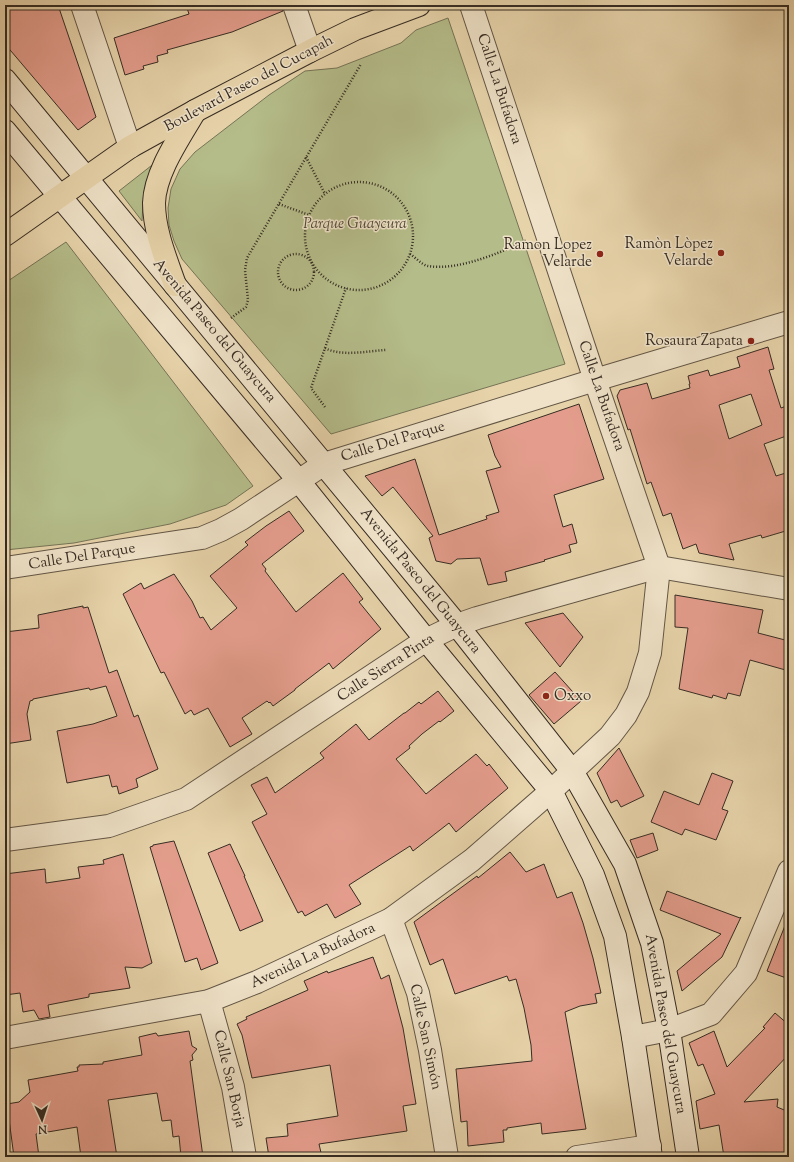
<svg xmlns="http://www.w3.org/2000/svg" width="794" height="1162" font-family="'Sorts Mill Goudy',serif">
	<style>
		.green { fill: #b4bc89; stroke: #757456 }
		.building { fill: #e49d8c; stroke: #362c23; fill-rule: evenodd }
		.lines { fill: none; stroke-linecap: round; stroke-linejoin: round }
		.minor-casing { stroke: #625645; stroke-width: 24 }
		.tertiary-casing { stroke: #625645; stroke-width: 24 }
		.secondary-casing { stroke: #362c23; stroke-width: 24 }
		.primary-casing { stroke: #362c23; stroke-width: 24 }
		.path { stroke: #362c23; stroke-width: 2.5; stroke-dasharray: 1 2; stroke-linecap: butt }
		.minor { stroke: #efe2c8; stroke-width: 22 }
		.tertiary { stroke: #efe2c8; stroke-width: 22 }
		.secondary { stroke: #efe2c8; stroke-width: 22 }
		.primary { stroke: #e7d3aa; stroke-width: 22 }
		.poi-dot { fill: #8f2418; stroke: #efe2c8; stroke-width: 1.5 }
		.labels { text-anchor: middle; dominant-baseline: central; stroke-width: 3; stroke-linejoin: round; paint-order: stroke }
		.street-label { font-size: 15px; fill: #362c23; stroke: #efe2c8 }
		.park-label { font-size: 15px; font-style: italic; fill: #4f4937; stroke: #efe2c8 }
		.poi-label { font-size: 15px; fill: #362c23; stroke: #efe2c8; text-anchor: end }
	</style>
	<rect width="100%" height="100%" fill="#e7d3aa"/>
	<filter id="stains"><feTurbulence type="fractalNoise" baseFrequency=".005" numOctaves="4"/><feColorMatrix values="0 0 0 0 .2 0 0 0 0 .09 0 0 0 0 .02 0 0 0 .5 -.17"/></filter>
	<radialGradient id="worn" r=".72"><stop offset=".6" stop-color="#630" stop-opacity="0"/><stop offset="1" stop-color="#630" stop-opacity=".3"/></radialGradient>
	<!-- green -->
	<g class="green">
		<polygon points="448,18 565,364 331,434 182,259 174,241 169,225 168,208 171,189 180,169 195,152 269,95 305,71 337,68 401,43 416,30"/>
		<polygon points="156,162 146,184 143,203 142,221 119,191"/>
		<polygon points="66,242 253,486 226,505 170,524 74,543 5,550 5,283"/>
	</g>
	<!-- building -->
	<g class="building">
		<polygon points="5,5 58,5 96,117 78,130 5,44"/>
		<polygon points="186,5 282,5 283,11 232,32 167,50 168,53 157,56 158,62 143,66 144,69 125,75 114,38 189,14"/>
		<path d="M768 347 774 369 769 370 781 408 789 405V435L764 444 776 476 789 472V530L762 538 761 535 729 544 734 560 699 553 696 544 683 549 671 513 663 516 651 482 647 484 630 429 628 430 617 396 620 390 647 383 652 399 690 388 689 384H690L688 376 708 370 710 376 740 367 737 357ZM751 394 762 425 729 439 719 405Z"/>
		<polygon points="579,404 604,479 554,495 563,527 572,524 577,543 569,545 571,552 544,560 545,561 505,572 507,581 488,585 480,558 457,559 451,564 436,561 429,538 433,536 393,487 382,496 365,476 415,459 439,535 487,519 486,516 499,512 486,471 501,467 495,456 488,435"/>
		<polygon points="289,511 304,531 262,564 266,569 265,571 296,612 343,573 363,599 359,602 381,629 333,669 329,663 295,689 295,690 273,706 270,702 269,703 267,701 242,718 252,734 230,747 208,708 194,715 191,710 185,714 164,672 161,673 123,594 141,583 144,589 174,574 192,601 200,618 203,617 211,630 237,608 210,576 248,545 245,542 266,526"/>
		<polygon points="675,595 763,610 758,633 789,641 789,671 750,660 740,696 728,693 726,699 713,695 712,698 679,689 688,628 675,627"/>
		<polygon points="83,606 83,608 88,607 109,673 117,670 134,717 138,715 158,769 136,779 138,787 119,794 117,786 112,787 109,775 67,783 57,731 93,724 117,716 106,686 90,690 89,688 33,699 33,700 30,701 27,714 31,740 5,744 5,632 39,628 38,615"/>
		<polygon points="563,613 583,637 560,667 525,623"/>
		<polygon points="555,672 581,701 554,724 529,695"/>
		<polygon points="438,691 454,711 440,722 439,721 422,734 409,746 410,748 396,759 426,794 476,754 487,766 489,764 508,788 456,832 449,823 413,851 410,846 349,885 361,904 335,918 327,904 305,916 302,911 298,913 252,822 267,814 251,785 267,777 275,793 324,758 320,753 356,724 369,740 404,713 405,713 419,702 421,704"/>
		<polygon points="619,748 644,796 621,807 617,800 611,803 597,773"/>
		<polygon points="712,773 733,781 722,809 728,811 716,840 685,829 682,835 651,822 664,791 699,805"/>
		<polygon points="653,833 658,850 637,858 630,840"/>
		<polygon points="174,841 218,963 201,970 197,958 185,962 150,847 153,846 153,845"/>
		<polygon points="230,844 245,876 244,876 263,921 240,931 208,853"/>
		<polygon points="510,852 526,872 544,864 557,898 572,892 583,923 593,958 601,993 595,994 597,1003 580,1006 565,1012 586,1129 542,1134 541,1123 507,1128 507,1130 503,1130 504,1142 468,1146 467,1121 461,1122 456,1069 532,1061 531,1045 524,1008 516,979 509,981 507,976 455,994 443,959 430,965 414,922 477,876 478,878"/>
		<polygon points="123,854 152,963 142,968 125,967 130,988 89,994 89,997 48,1005 50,1017 39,1019 34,1010 23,1012 20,993 5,995 5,874 45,869 46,883 80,878 78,867 104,864 103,860"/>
		<polygon points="667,891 740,918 741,917 722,957 682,991 677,971 721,934 660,910"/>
		<polygon points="788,918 789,918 789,979 767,971"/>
		<polygon points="373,957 381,979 389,975 403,1028 416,1104 403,1106 407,1131 319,1144 322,1157 269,1157 266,1138 288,1136 287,1124 338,1116 330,1065 252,1078 242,1035 237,1024 247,1019 246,1017 308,990 304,981 327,971 328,973"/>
		<polygon points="775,1013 789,1025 789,1054 744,1102 778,1099 777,1107 789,1112 789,1157 724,1157 719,1125 700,1129 696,1101 715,1094 703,1064 698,1066 689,1043 714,1031 727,1067 765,1028 763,1027"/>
		<polygon points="189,1031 192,1046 197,1049 192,1055 193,1060 190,1061 203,1157 181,1157 179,1136 173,1137 171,1120 162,1121 157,1093 108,1100 117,1157 81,1157 77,1127 36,1134 39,1157 14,1157 7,1104 19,1102 30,1092 28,1080 78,1071 77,1067 79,1067 79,1065 103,1064 103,1062 142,1055 139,1037 156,1033 158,1036"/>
	</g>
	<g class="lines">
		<defs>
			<g id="minor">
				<polyline points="82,5 130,147"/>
				<polyline points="294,5 310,51"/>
				<polyline points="5,840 109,826 186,799 426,640 457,625 477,618 659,567 789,589"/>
				<polyline points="391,919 418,993 430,1050 447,1157"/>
				<polyline points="209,1001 233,1087 245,1157"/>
				<polyline points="633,1037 669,1030 711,1014 746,973 789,871"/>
				<polyline points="5,1038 209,1001 257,982 391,919 472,860 551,791 610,736 626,715 638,692 650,653 659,567 595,380 471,5"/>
				<polyline points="577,1157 650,1146"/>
			</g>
			<polyline id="tertiary" points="5,568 202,538 221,530 241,519 324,464 595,380 789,322"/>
			<g id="secondary">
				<polyline points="5,80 457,625 572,771 625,864 652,943 669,1030 688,1157"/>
				<polyline points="5,131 298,480 426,640 551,791 593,875 615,936 633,1037 651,1157"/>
			</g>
			<g id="primary">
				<polyline points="5,235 130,147 195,111 310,51 355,29 419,5"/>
				<path d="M175 285C166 259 154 231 154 203 155 172 180 137 195 111"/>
			</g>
		</defs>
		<!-- minor casing -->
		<use href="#minor" class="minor-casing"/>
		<!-- tertiary casing -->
		<use href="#tertiary" class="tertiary-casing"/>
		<!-- secondary casing -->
		<use href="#secondary" class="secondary-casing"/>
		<!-- primary casing -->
		<use href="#primary" class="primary-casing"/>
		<!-- path -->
		<g class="path">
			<polyline points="306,157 325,194"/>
			<circle cx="359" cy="236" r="54"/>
			<polyline points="279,204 309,215"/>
			<circle cx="296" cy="272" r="18"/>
			<path d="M410 254C415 257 422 265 428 266 458 271 500 253 527 240"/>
			<polyline points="231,318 246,307 248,300 245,270 247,258 361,64"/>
			<path d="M325 348C342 357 367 351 386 350"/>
			<polyline points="325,407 311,388 346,288"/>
		</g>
		<!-- minor -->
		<use href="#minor" class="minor"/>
		<!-- tertiary -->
		<use href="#tertiary" class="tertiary"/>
		<!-- secondary -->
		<use href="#secondary" class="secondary"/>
		<!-- primary -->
		<use href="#primary" class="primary"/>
	</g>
	<!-- markers -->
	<g class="poi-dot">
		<circle cx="721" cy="253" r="4"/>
		<circle cx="600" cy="254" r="4"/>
		<circle cx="751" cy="341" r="4"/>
		<circle cx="546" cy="696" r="4"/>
	</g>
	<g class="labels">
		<!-- street labels -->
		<g class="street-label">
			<text transform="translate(249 84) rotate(-28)">Boulevard Paseo del Cucapah</text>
			<text transform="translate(499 89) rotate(72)">Calle La Bufadora</text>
			<text transform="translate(214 331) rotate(50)">Avenida Paseo del Guaycura</text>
			<text transform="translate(601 396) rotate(71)">Calle La Bufadora</text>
			<text transform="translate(393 442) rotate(-17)">Calle Del Parque</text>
			<text transform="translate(82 557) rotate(-9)">Calle Del Parque</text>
			<text transform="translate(420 581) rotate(51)">Avenida Paseo del Guaycura</text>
			<text transform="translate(386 668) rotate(-33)">Calle Sierra Pinta</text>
			<text transform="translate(313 956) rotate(-25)">Avenida La Bufadora</text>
			<text transform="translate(665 1024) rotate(80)">Avenida Paseo del Guaycura</text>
			<text transform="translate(425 1037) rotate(78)">Calle San Simón</text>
			<text transform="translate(229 1079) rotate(77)">Calle San Borja</text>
		</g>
		<!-- park labels -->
		<g class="park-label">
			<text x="355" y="224">Parque Guaycura</text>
		</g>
		<!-- poi labels -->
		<g class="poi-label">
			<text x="713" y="244">Ramòn Lòpez<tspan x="713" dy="17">Velarde</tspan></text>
			<text x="592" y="245">Ramon Lopez<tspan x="592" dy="17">Velarde</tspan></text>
			<text x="743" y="341">Rosaura Zapata</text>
			<text x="554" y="696" text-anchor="start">Oxxo</text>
		</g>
	</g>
	<!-- margin -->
	<rect width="794" height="1162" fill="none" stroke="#e7d3aa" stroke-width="20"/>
	<rect x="6" y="6" width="782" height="1150" fill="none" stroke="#362c23" stroke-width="2"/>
	<rect x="10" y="10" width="774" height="1142" fill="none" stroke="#362c23"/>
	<!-- north arrow -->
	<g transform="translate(42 1120) rotate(177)" stroke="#efe2c8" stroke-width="3" paint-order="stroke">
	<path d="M0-3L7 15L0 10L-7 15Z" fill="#362c23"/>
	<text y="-6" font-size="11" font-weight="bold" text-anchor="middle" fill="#362c23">N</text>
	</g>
	<rect width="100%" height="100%" filter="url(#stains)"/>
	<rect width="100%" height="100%" fill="url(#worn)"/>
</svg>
